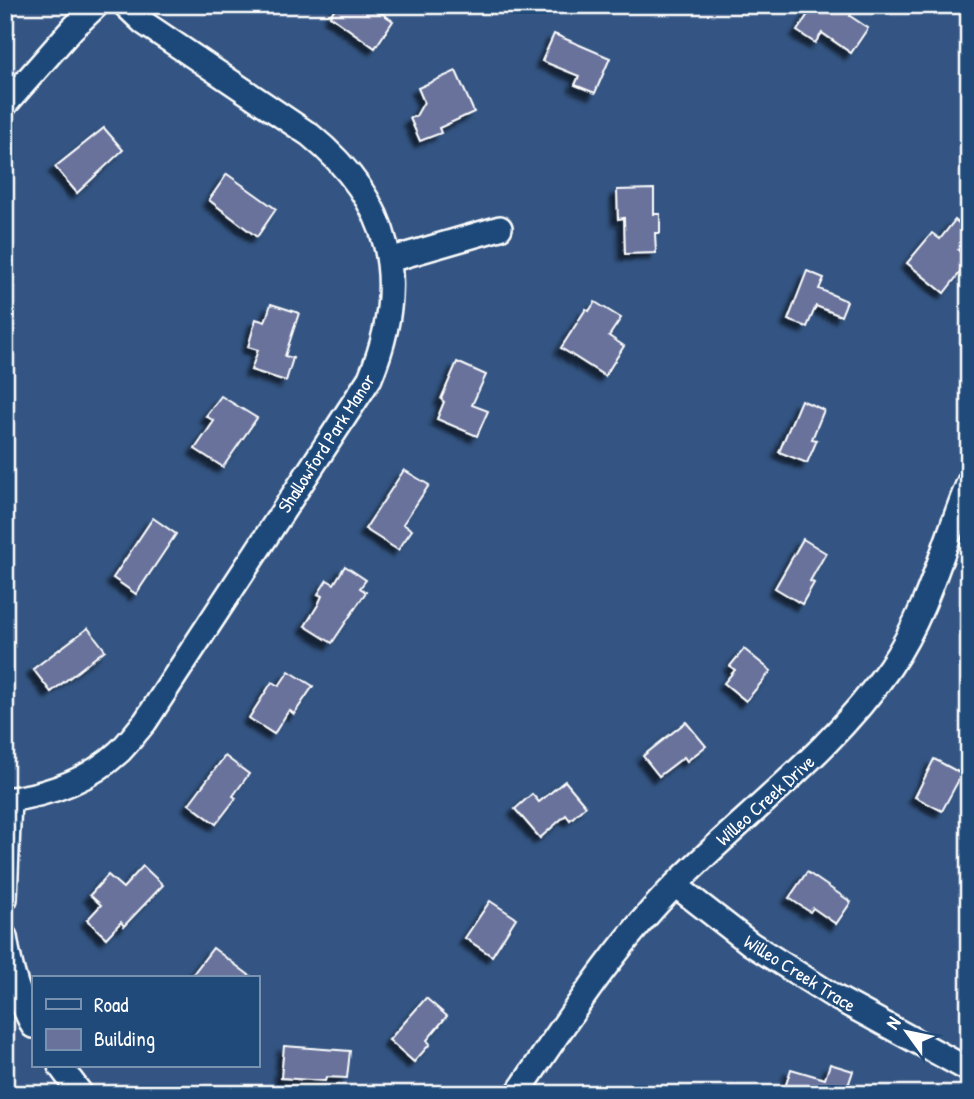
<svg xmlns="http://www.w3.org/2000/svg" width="974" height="1099" font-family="'Patrick Hand',sans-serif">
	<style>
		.building { fill: #68729b; stroke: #fff; stroke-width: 2; filter: url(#shadow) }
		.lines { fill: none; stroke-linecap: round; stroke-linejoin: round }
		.minor-casing { stroke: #fff; stroke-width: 28 }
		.minor { stroke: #1f4a7a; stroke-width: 23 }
		.labels { text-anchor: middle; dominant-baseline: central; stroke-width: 5; stroke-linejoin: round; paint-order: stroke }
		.street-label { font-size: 19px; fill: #fff; stroke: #1f4a7a }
	</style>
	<defs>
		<filter id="shadow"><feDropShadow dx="-6" dy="6" stdDeviation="2" flood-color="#0009"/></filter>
	</defs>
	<rect width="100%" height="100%" fill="#345583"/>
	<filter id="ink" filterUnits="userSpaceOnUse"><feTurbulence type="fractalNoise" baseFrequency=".0143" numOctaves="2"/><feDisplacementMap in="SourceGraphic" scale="14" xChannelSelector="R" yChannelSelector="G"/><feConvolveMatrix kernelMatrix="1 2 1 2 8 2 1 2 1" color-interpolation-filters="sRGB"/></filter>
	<g filter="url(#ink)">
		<!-- building -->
		<g class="building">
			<polygon points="337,5 364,5 372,11 374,8 393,21 375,48 330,16"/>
			<polygon points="814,5 857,5 850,16 868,28 851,53 822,33 815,43 797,31"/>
			<polygon points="554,34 610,58 595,93 575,85 579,76 542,61"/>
			<polygon points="456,71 474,112 439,128 441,133 420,141 410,118 416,116 424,102 418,88"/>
			<polygon points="104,128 123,150 77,193 55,167"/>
			<polygon points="227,174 276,209 257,237 209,200"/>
			<polygon points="654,189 654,214 660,214 660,233 655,233 656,253 625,254 624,218 618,219 617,190"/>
			<polygon points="955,220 969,231 969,238 958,250 969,259 969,261 944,293 907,263 932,233 940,239"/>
			<polygon points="807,271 824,278 819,289 847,301 841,316 816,306 807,327 788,320"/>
			<polygon points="595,302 621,318 609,336 624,346 605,376 561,348 586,309 589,311"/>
			<polygon points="271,304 299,313 285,356 293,358 286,381 251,370 258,350 248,347 256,319 265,322"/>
			<polygon points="457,362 486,375 472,405 488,411 477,436 437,419 444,402 441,399"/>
			<polygon points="221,396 257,418 223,467 195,449 214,421 206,416"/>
			<polygon points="801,400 824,410 812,439 817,440 807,463 779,452"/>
			<polygon points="404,470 429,485 403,524 412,530 398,550 365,529"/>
			<polygon points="153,518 176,534 136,594 113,578"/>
			<polygon points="803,539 826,553 810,581 814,583 802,604 775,588"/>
			<polygon points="345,566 366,580 360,588 366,592 332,643 305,626 318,605 322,596 318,594 327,580 334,584"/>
			<polygon points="88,628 105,650 51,692 33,669"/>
			<polygon points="744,649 771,671 746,701 724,683 735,670 730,666"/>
			<polygon points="289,671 313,686 294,714 289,710 274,734 249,718 272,682 279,686"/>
			<polygon points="686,722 706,746 687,761 684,757 659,776 643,756"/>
			<polygon points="225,756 249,774 233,796 236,798 216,824 189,804"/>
			<polygon points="934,759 962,774 942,811 915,797"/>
			<polygon points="565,781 586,806 570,820 566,815 540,838 515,809 532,794 539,802"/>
			<polygon points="143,866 163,885 124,926 121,922 106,938 87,920 101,905 90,895 108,875 123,888"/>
			<polygon points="807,872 851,902 836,924 813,908 810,912 789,898"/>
			<polygon points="490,901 516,918 492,956 465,938"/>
			<polygon points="213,948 253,978 190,978"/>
			<polygon points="426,998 447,1016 427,1040 430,1044 414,1062 389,1040"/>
			<polygon points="284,1046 350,1051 347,1078 326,1077 325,1081 281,1078"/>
			<polygon points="830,1064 853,1071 848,1086 859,1090 859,1094 783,1094 791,1069 825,1079"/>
		</g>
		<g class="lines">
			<defs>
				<g id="minor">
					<polyline points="5,105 72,29 97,5"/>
					<polyline points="389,260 500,228"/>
					<path d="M5 800C47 795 89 780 120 751 129 742 137 731 145 722L370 378C410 281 392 202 310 135L144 23 125 5"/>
					<polyline points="675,885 751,944 835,997 969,1070"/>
					<polyline points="5,899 9,799"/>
					<path d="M5 937C10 969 18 997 33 1026"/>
					<polyline points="60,1066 81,1094"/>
					<path d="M517 1094C567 1021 615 945 678 882 749 811 832 751 890 667 929 609 943 545 969 482"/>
				</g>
			</defs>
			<!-- minor casing -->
			<use href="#minor" class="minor-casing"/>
			<!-- minor -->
			<use href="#minor" class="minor"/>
		</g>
	</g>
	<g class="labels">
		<!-- street labels -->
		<g class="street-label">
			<text transform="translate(326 443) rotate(-57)">Shallowford Park Manor</text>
			<text transform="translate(765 800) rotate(-42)">Willeo Creek Drive</text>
			<text transform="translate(800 973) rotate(32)">Willeo Creek Trace</text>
		</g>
	</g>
	<!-- margin -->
	<rect width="974" height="1099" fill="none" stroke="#1f4a7a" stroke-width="28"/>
	<rect x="14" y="14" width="946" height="1071" fill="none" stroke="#fff" stroke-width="2.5" filter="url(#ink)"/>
	<!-- legend -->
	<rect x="32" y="976" width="228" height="91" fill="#1f4a7a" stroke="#7992af" stroke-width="2"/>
	<rect x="46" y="999" width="35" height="10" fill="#1f4a7a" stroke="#7992af" stroke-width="2"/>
	<text x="94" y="1012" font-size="21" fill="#ffffff">Road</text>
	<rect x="46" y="1029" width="35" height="21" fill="#68729b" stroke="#7992af" stroke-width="2"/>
	<text x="94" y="1046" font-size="21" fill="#ffffff">Building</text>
	<!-- north arrow -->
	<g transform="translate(907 1032) rotate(303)" stroke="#1f4a7a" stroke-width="5" paint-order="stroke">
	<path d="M0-5L12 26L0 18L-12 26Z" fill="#ffffff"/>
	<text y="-10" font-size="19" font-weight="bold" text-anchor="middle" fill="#ffffff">N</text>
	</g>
</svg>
